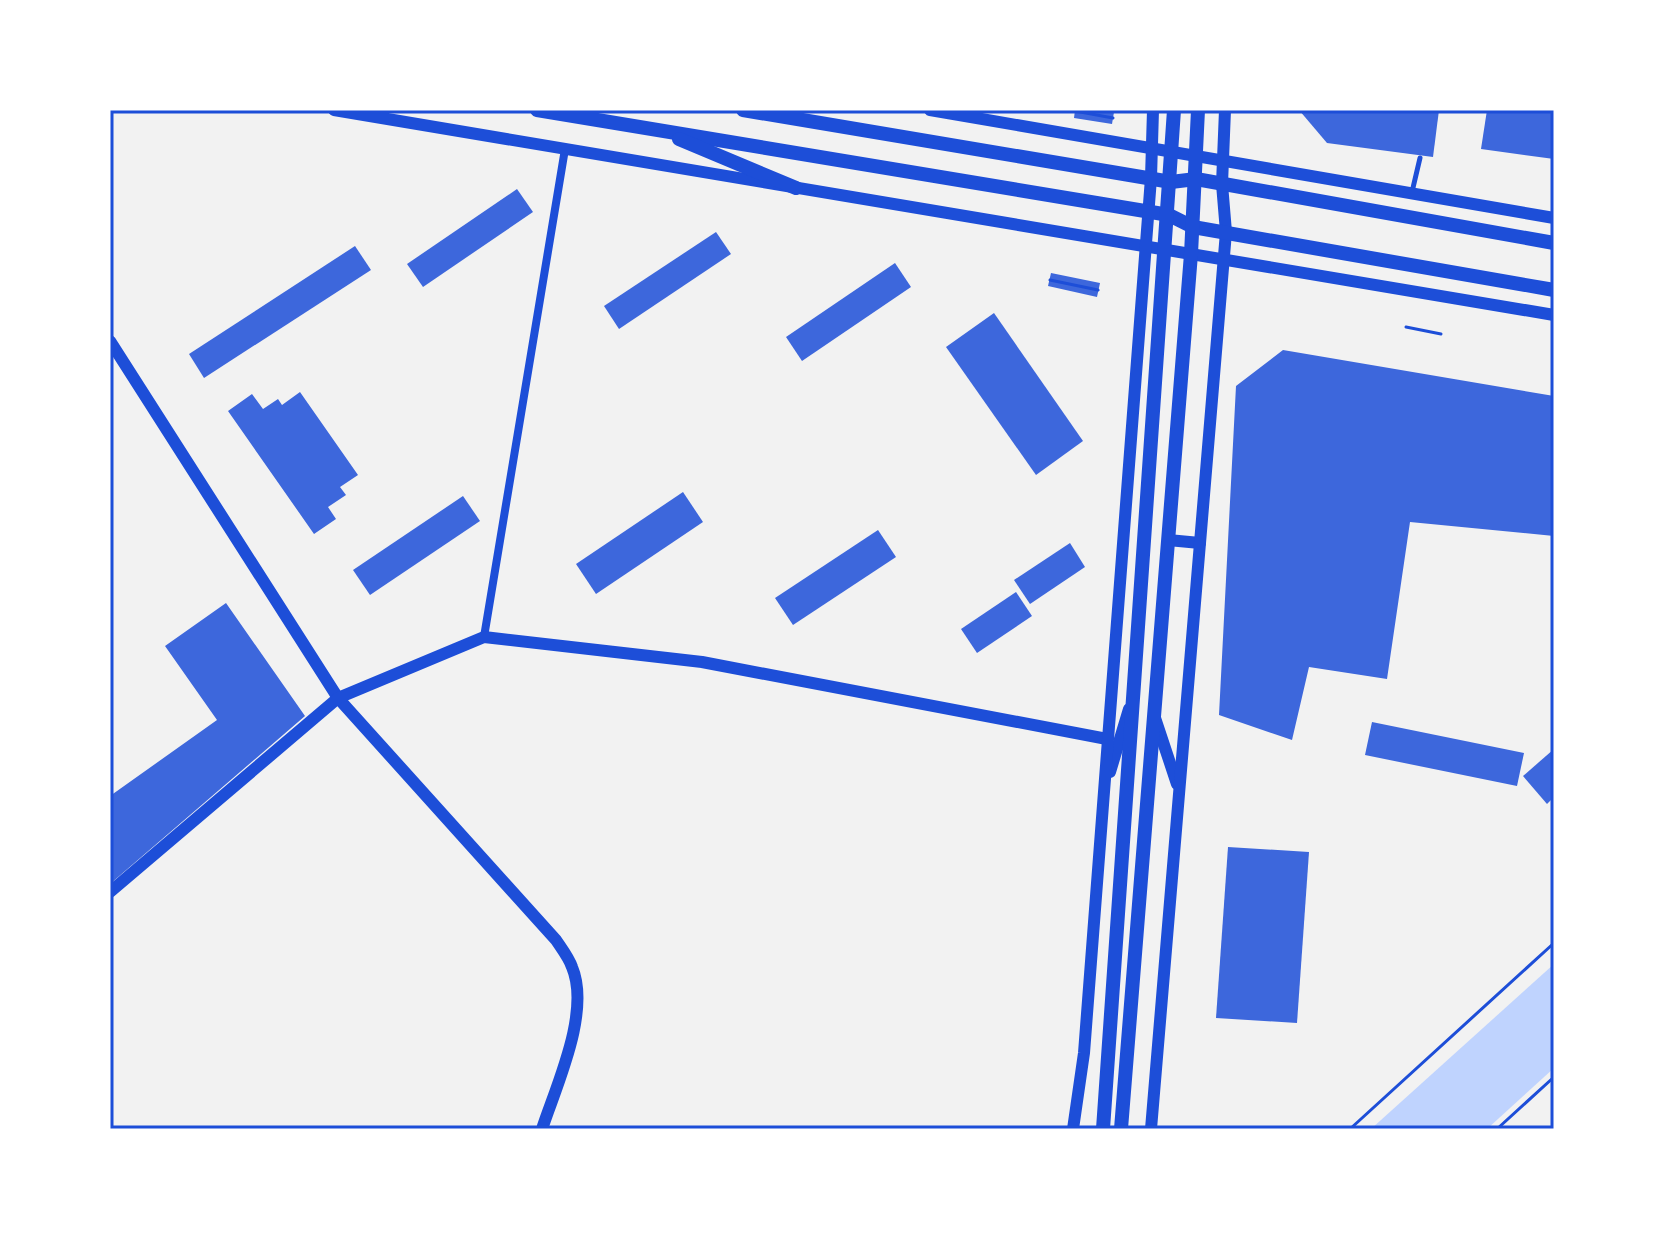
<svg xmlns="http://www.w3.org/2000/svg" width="1664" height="1239" font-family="'Fira Sans',sans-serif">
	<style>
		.water { fill: #bfd3fe }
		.building { fill: #3d67dc }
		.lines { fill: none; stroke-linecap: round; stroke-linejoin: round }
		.path { stroke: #1d4ed8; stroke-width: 3 }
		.service { stroke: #1d4ed8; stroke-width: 5 }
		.minor { stroke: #1d4ed8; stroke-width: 8 }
		.tertiary { stroke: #1d4ed8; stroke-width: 12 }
		.secondary { stroke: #1d4ed8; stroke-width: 14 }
		.neatline { fill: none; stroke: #1d4ed8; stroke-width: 3 }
	</style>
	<rect width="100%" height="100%" fill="#f2f2f2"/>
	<!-- water -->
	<polygon class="water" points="1554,964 1554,1068 1487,1129 1371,1129"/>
	<!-- building -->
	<g class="building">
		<polygon points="1075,110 1114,112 1112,124 1074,118"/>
		<polygon points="1299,110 1439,110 1433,157 1327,143"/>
		<polygon points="1487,110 1554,111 1554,159 1481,149"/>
		<polygon points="517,189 533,212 423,287 407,264"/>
		<polygon points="716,232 731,254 619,329 604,306"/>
		<polygon points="355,246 371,270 204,378 189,354"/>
		<polygon points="895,263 911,287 802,361 786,337"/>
		<polygon points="1051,273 1100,283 1097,297 1048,286"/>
		<polygon points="994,313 1083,441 1036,475 946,347"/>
		<polygon points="1283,350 1554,396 1554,536 1410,522 1387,679 1309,667 1292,740 1219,715 1236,386"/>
		<polygon points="300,392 358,475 340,487 346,495 328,507 336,519 314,534 228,411 252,394 263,409 278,399 282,405"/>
		<polygon points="683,492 703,522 596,594 576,564"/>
		<polygon points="463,496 480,521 370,595 353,570"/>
		<polygon points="878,530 896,557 793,625 775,598"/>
		<polygon points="1070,543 1085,567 1030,604 1014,580"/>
		<polygon points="1016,592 1032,616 977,653 961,629"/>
		<polygon points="226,603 305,716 110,884 110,796 217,720 165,646"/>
		<polygon points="1372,722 1524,753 1517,786 1365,755"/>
		<polygon points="1554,749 1554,797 1547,804 1523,776"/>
		<polygon points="1228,847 1309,852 1297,1023 1216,1018"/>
	</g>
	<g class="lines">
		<!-- path -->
		<g class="path">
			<polyline points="1075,111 1113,118"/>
			<polyline points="1050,280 1098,290"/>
			<polyline points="1406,327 1441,334"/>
			<polyline points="1350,1129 1554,943"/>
			<polyline points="1497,1129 1554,1077"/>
		</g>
		<!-- service -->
		<polyline class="service" points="1412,192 1420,158"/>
		<!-- minor -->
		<polyline class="minor" points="484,637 565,149"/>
		<!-- tertiary -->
		<g class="tertiary">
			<polyline points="334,110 1554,315"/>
			<polyline points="930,110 1554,218"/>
			<path d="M110 341 338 698 556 940C562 949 569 958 572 967 591 1012 556 1086 542 1129"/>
			<polyline points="1168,540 1200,543"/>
			<polyline points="1155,718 1177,784"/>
			<polyline points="1110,772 1129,709"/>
			<polyline points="110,892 338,698 484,637 702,662 1107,739"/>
			<polyline points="1073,1129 1084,1053 1151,178 1153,110"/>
			<polyline points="1151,1129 1226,232 1222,184 1225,110"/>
		</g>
		<!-- secondary -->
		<g class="secondary">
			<polyline points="537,110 1169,215 1193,227 1554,290"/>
			<polyline points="743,110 1171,182 1196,179 1554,243"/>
			<polyline points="679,139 796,188"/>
			<polyline points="1103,1129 1174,110"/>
			<polyline points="1121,1129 1191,254 1198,110"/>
		</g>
	</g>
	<!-- border -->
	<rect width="1664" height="1239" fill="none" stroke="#ffffff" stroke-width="224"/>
	<rect x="112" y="112" width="1440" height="1015" class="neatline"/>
</svg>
